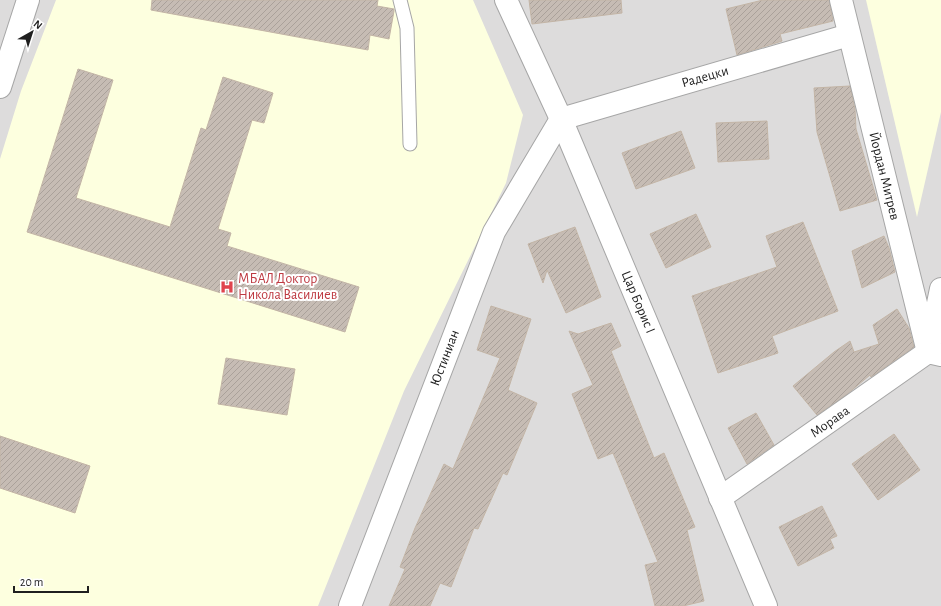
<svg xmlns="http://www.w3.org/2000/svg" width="941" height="606" font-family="'Alegreya Sans',sans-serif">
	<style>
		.residential { fill: #dddcdc }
		.education { fill: #fdffdf }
		.building { fill: url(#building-hatch); stroke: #c3b5a6 }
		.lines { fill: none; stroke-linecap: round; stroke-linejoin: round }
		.lane-casing { stroke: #a6a6a6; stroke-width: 15 }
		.street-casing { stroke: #a6a6a6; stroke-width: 24 }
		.lane { stroke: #fff; stroke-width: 13 }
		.street { stroke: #fff; stroke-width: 22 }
		.labels { text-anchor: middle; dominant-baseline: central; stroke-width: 4; stroke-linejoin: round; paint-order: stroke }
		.street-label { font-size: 14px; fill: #1f1f1f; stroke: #fff }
		.health-label { font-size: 14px; fill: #be3a42; stroke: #fff; text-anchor: start }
	</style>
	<defs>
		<pattern id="building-hatch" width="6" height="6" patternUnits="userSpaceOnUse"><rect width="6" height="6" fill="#c6bcb4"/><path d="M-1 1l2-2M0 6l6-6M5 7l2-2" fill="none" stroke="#aaa19a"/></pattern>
	</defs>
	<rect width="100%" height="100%" fill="#f1ede5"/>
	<!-- residential -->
	<rect class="residential" x="0" y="0" width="941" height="606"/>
	<!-- education -->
	<g class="education">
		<polygon points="56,0 473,0 523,115 506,183 404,391 318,606 0,606 0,159 21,91"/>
		<polygon points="866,0 941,0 941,112 917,217"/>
	</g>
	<!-- building -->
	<g class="building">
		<polygon points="152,0 378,0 377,6 394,9 394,11 389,39 370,35 368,50 151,10"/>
		<polygon points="529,0 621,0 622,13 532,24"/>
		<polygon points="763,0 829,0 833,21 780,34 782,41 737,55 726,9"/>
		<polygon points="78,69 113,80 76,198 170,227 201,128 206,130 223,77 273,93 264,123 252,120 218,229 231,233 227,246 359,287 345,332 27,232"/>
		<polygon points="850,86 855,109 856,129 877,200 840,211 817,132 814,88"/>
		<polygon points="767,121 769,159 718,162 716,123"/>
		<polygon points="681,131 695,168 636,189 622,153"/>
		<polygon points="696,214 711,247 666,268 650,234"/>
		<polygon points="803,222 838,311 772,336 778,353 718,373 692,296 777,267 766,236"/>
		<polygon points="575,227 601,297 566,313 547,270 543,283 528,244"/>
		<polygon points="884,236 889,248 895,272 862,288 852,251"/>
		<polygon points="491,306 531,319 508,390 537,403 507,475 503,473 478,529 474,528 451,587 440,583 430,606 389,606 405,569 400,567 415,528 444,464 453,469 500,358 477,350"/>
		<polygon points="897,309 909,328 914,347 871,377 870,375 846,395 817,415 793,386 834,352 850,341 854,352 879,344 873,325"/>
		<polygon points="611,323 621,346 611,351 654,458 664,453 695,527 687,530 704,601 683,606 655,606 645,565 658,562 613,453 598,459 572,394 593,385 569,331 578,334"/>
		<polygon points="226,358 295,369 287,415 218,404"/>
		<polygon points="756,413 774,445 747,464 728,428"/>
		<polygon points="894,434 920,470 878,500 852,464"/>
		<polygon points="0,436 90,466 75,513 0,488"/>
		<polygon points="822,506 837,536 830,539 834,548 798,566 779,527"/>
	</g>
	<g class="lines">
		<defs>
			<polyline id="lane" points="400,0 407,28 410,144"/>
			<g id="street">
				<polyline points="506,0 561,119 766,606"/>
				<polyline points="841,0 928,352"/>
				<polyline points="0,87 28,0"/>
				<polyline points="929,347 941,289"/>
				<polyline points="720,498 928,352 941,355"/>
				<polyline points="350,606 494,232 561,119 849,35"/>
			</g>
		</defs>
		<!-- lane casing -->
		<use href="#lane" class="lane-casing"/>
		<!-- street casing -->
		<use href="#street" class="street-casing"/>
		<!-- lane -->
		<use href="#lane" class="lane"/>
		<!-- street -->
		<use href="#street" class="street"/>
	</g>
	<!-- icons -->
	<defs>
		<symbol id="hospital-bare" viewBox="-9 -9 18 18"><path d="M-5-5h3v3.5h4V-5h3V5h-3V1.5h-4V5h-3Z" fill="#e0444e" stroke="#fff" stroke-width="2.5" paint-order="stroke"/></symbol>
	</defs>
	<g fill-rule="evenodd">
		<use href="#hospital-bare" x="217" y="277" width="20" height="20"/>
	</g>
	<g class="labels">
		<!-- street labels -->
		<g class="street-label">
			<text transform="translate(705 77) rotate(-16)">Радецки</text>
			<text transform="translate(884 176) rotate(76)">Йордан Митрев</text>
			<text transform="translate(638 302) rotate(67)">Цар Борис I</text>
			<text transform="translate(445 358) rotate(-69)">Юстиниан</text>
			<text transform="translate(830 422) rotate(-35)">Морава</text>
		</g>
		<!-- health labels -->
		<g class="health-label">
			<text x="238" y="279">МБАЛ Доктор<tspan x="238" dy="16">Никола Василиев</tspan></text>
		</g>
	</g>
	<!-- north arrow -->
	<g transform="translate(32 32) rotate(39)" stroke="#ffffff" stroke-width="3" paint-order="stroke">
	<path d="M0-3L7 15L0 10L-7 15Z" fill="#1f1f1f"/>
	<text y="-6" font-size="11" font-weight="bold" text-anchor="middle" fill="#1f1f1f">N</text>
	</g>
	<!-- scale -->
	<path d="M14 586v6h74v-6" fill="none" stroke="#1f1f1f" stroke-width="2"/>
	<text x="20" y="586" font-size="12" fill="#1f1f1f" stroke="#ffffff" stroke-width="3" paint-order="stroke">20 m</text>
</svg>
